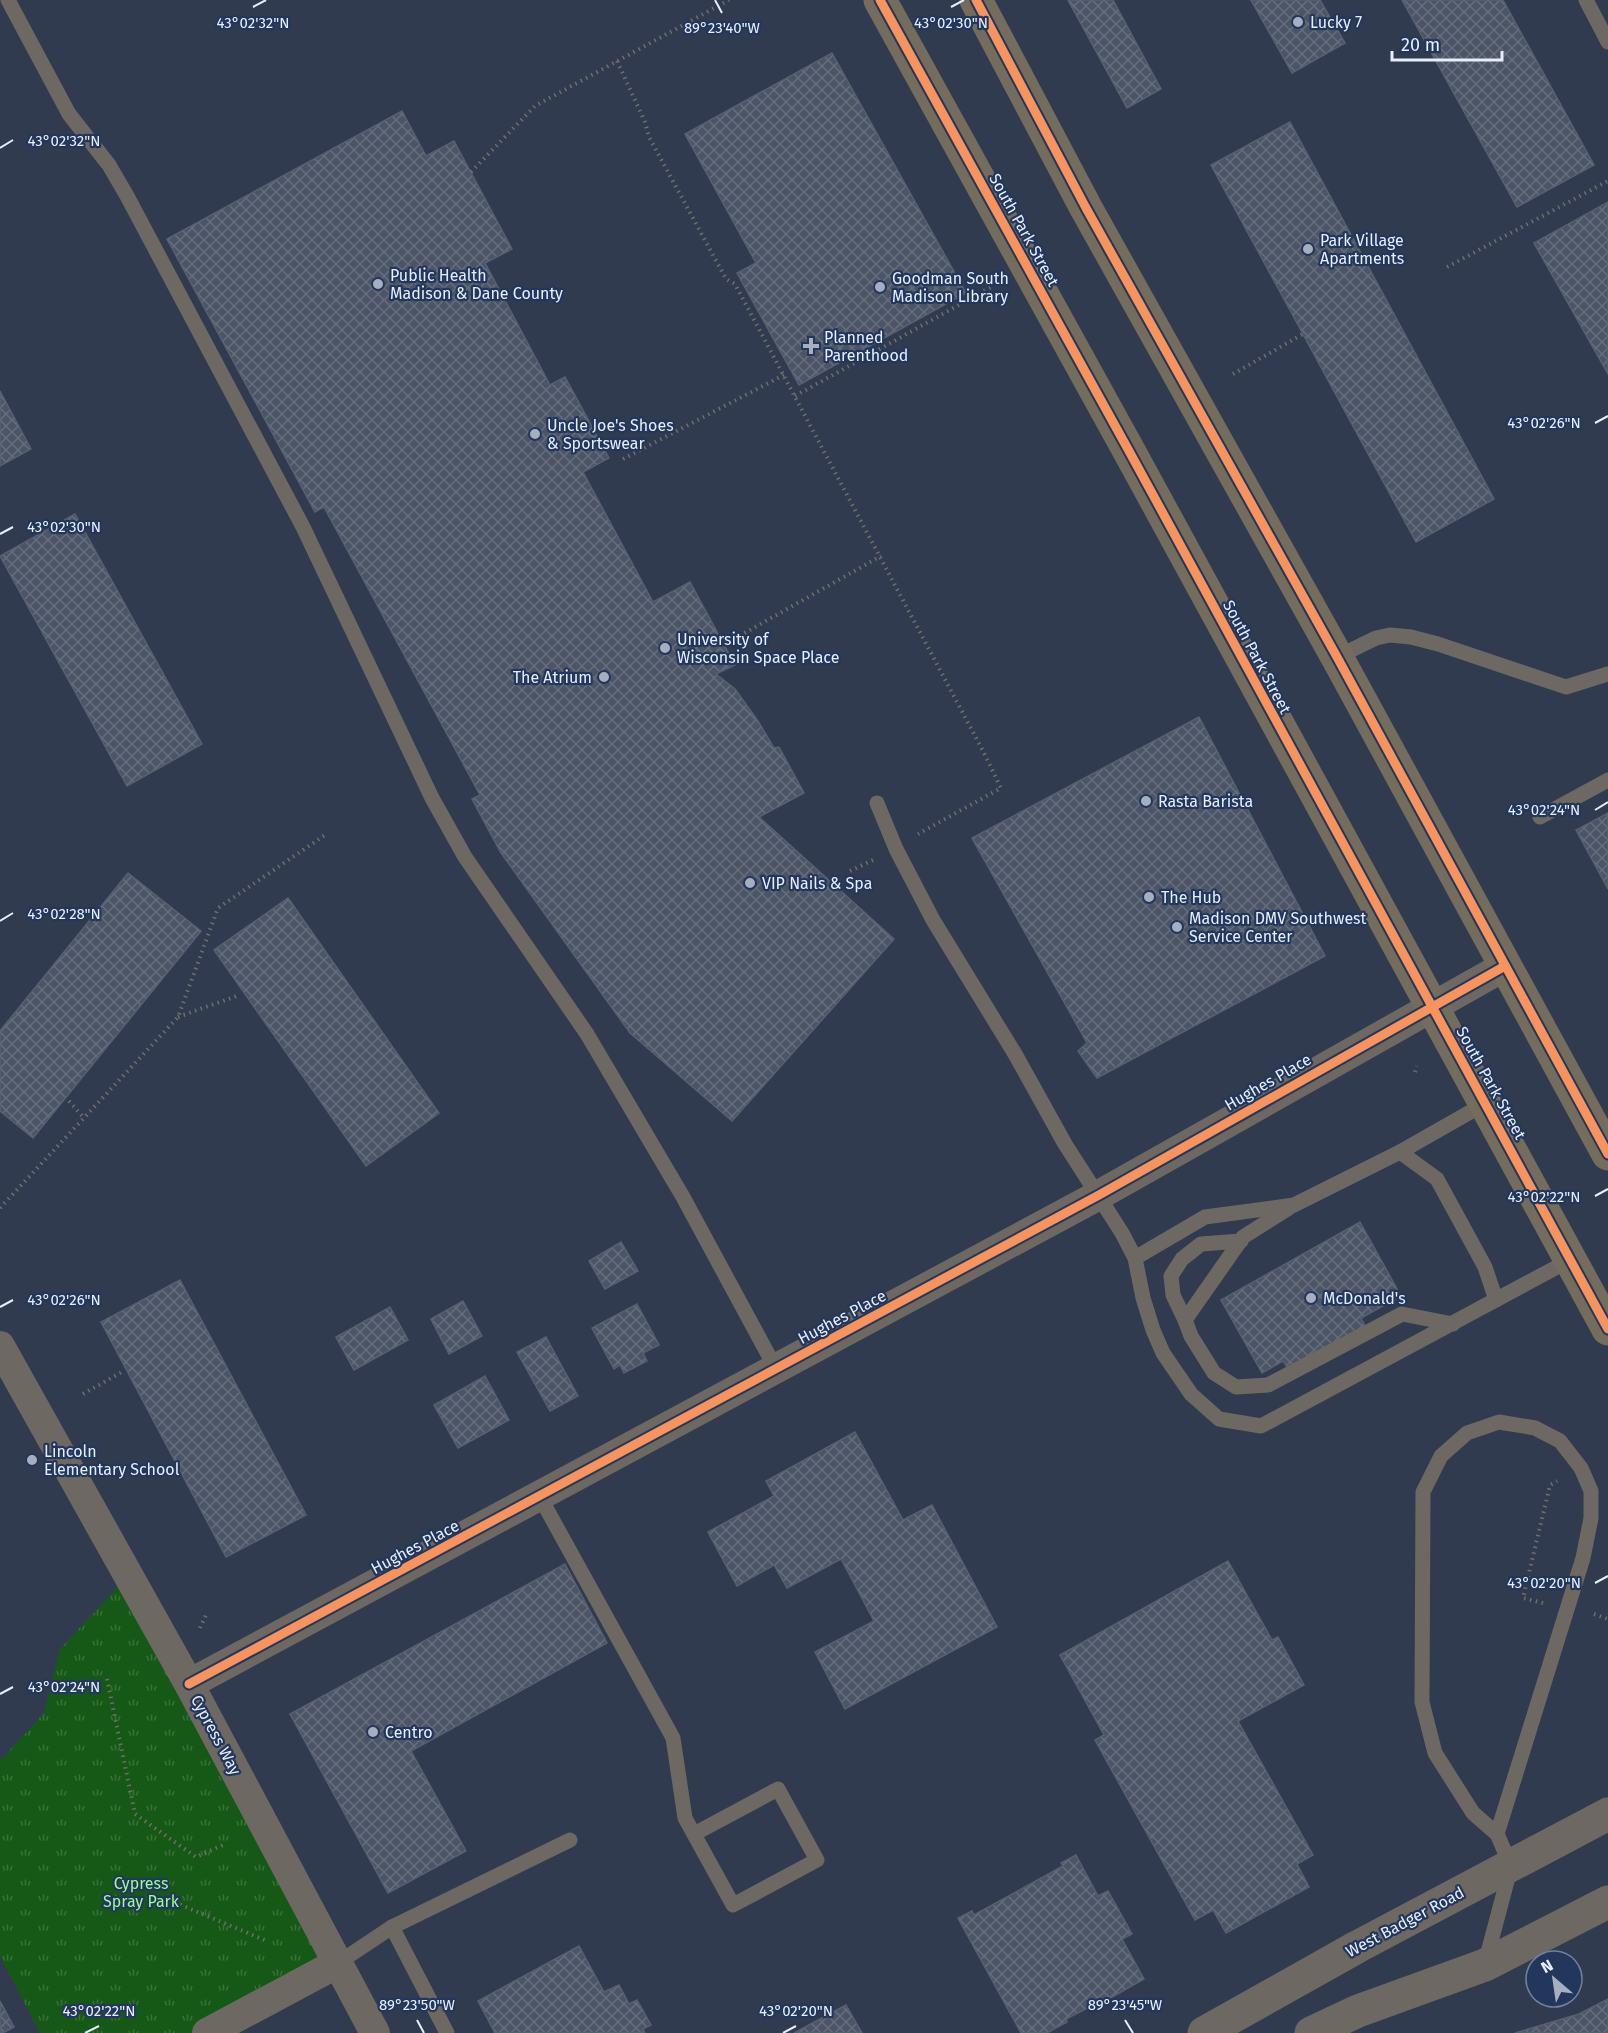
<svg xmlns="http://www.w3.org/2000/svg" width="1608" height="2033" font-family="'Fira Sans',sans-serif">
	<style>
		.park { fill: url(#park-tufts) }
		.building { fill: url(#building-cross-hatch); stroke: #566072; stroke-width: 1.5 }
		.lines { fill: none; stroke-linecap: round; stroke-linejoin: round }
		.path { stroke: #6f6e6c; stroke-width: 4; stroke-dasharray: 1.5 4.5; stroke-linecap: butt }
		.service { stroke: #6d6962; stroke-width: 15 }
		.minor { stroke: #6d6962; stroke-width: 30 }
		.tertiary { stroke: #6d6962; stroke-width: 33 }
		.primary { stroke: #746d5e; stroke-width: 33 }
		.cycleway-casing { stroke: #23375c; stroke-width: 13 }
		.cycleway { stroke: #f8935d; stroke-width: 9 }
		.ticks { fill: none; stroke: #e6eefc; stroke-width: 2 }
		.poi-dot { fill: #a6afbf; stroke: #23375c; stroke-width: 2 }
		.labels { text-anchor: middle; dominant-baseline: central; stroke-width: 4.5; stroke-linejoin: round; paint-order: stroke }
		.poi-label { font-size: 16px; fill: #e6eefc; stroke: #23375c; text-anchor: start }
		.street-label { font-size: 16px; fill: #e6eefc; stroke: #23375c }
		.park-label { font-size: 16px; fill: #98ff8e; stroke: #23375c }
		.ticks-label { font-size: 15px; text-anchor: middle; fill: #e6eefc; stroke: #23375c; stroke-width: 4.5; stroke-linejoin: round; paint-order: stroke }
	</style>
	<defs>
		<pattern id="park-tufts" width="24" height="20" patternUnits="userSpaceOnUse" patternTransform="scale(1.5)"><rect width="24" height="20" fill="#165916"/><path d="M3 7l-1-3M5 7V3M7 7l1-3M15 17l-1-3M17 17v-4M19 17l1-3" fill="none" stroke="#387139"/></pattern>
		<pattern id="building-cross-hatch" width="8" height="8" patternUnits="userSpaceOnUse" patternTransform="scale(1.5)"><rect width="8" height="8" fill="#4c5566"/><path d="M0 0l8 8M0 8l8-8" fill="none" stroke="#666e7d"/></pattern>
	</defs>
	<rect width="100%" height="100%" fill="#303b4f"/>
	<!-- park -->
	<polygon class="park" points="129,1575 338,1963 207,2033 40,2033 0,1956 0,1761 44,1713 60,1649"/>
	<!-- building -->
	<g class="building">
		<polygon points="1068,0 1113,0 1161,89 1127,108"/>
		<polygon points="1251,0 1320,0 1345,43 1292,73"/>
		<polygon points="1402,0 1503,0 1594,165 1517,207"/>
		<polygon points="832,53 966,293 799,385 737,273 756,263 685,134"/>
		<polygon points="402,111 426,156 454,141 512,249 485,263 550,385 565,377 609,458 583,472 653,602 690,582 735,665 716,674 735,689 758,721 774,748 779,747 804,793 759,817 894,939 732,1121 630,1033 501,853 472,799 480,795 324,507 315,512 167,239"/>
		<polygon points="1290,122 1494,499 1416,542 1211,165"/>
		<polygon points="1608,202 1608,374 1534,243"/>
		<polygon points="0,391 31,449 0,466"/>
		<polygon points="75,514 202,744 127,786 0,556"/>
		<polygon points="1199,717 1325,956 1097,1078 1078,1051 1087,1043 972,838"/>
		<polygon points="1608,813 1608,889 1576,830"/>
		<polygon points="128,873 201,931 33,1138 0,1111 0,1031"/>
		<polygon points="288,898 439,1113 366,1166 214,950"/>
		<polygon points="1360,1222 1401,1296 1361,1318 1366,1328 1289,1370 1283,1361 1262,1373 1221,1300"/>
		<polygon points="621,1242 638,1271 605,1289 589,1261"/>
		<polygon points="180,1280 306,1515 226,1557 101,1322"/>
		<polygon points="463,1301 482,1336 449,1354 431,1319"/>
		<polygon points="637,1304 659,1345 643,1353 647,1361 624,1373 620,1365 614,1369 592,1328"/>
		<polygon points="390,1307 408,1340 354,1370 336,1337"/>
		<polygon points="546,1337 578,1396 550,1411 517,1352"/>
		<polygon points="485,1376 509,1420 458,1448 434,1405"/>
		<polygon points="855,1432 903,1520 932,1505 997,1627 845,1709 815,1652 874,1621 841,1559 787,1588 774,1565 737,1586 708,1532 774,1496 766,1481"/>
		<polygon points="1228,1561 1272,1640 1278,1637 1304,1685 1238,1721 1313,1855 1297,1864 1309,1887 1226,1933 1213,1910 1195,1920 1095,1740 1104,1735 1060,1655"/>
		<polygon points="565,1564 607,1643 411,1751 466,1851 388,1893 290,1714"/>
		<polygon points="1076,1855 1098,1896 1108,1891 1132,1934 1122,1939 1144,1979 1100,2004 1099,2002 1066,2019 1067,2022 1047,2033 1021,2033 958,1918 972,1911 974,1915 1063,1866 1061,1863"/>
		<polygon points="579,1946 604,1992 619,1985 629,2004 637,2000 651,2025 643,2029 645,2033 495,2033 478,2001"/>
		<polygon points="1608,1999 1608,2033 1515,2033 1579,2014"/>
		<polygon points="0,2001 14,2027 3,2033 0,2033"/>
		<polygon points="846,2005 862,2033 794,2033"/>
	</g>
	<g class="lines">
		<!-- path -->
		<g class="path">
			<polyline points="617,61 645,122 649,137 726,279 735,284 983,751 1001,788 918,834"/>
			<polyline points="471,172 535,106 729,0"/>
			<polyline points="1447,267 1608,181"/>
			<polyline points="1233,374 1303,334"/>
			<polyline points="795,396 993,286"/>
			<polyline points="623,459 784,375"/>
			<polyline points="734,639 881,556"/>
			<polyline points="850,871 873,860"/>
			<polyline points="178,1017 240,995"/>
			<polyline points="1415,1072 1417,1066"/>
			<polyline points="69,1101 84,1118"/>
			<polyline points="0,1208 178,1017 218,908 325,835"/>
			<polyline points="83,1394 122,1372"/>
			<polyline points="1543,1603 1523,1598 1550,1485 1557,1481"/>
			<polyline points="1594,1614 1608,1619"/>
			<polyline points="200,1628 206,1615"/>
			<polyline points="107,1679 135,1814 196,1857 223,1845"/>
			<polyline points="169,1900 267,1941"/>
		</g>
		<!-- service -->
		<g class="service">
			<polyline points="8,0 69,114 109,165 127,196 303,527 432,798 465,857 587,1034 683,1197 776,1369"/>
			<polyline points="1586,0 1608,42"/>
			<polyline points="1337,657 1376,638 1390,635 1411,637 1438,644 1566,687 1608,674"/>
			<polyline points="877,803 896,849 933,920 1015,1054 1065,1144 1122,1233 1135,1258"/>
			<polyline points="1540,817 1608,780"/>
			<polyline points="1486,1103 1400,1152 1294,1205 1205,1217 1135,1258 1143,1298 1153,1330 1163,1353 1191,1394 1219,1419 1261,1426 1570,1260"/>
			<polyline points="1400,1152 1437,1179 1485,1267 1496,1300"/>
			<polyline points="1289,1208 1243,1237 1185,1320 1191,1336 1214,1373 1236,1387 1268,1385 1402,1314 1453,1324"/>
			<polyline points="1185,1320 1173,1295 1171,1276 1182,1259 1201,1244 1241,1241"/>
			<polyline points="540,1497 673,1738 685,1818 733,1905 817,1860 778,1789 694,1834"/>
			<polyline points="392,1927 447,2033"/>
			<polyline points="338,1963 392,1927 570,1840"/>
			<polyline points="1485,1964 1511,1866 1497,1834 1473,1813 1435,1753 1422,1702 1423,1492 1441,1456 1467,1433 1499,1422 1535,1428 1560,1441 1581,1468 1591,1491 1591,1518 1583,1558 1497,1834"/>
		</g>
		<!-- minor -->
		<g class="minor">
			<polyline points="0,1346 189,1684 375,2033"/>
			<polyline points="189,1684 1099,1195 1505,966"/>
			<polyline points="207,2033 338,1963"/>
		</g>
		<!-- tertiary -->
		<g class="tertiary">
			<polyline points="1204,2033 1357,1947 1608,1814"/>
			<polyline points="1311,2033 1358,2011 1485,1965 1608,1902"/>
		</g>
		<!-- primary -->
		<g class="primary">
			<polyline points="880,0 1129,451 1608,1329"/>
			<polyline points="976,0 1086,208 1337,657 1608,1154"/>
		</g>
		<defs>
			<g id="cycleway">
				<polyline points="880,0 1129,451 1608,1329"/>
				<polyline points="976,0 1086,208 1337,657 1608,1154"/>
				<polyline points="189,1684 1099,1195 1505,966"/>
			</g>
		</defs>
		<!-- cycleway casing -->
		<use href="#cycleway" class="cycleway-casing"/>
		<!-- cycleway -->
		<use href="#cycleway" class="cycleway"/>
	</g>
	<!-- ticks -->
	<path class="ticks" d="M715 0 722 13M253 7 266 0M951 7 964 0M0 148 13 140M1595 423 1608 416M0 534 13 527M1595 810 1608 802M0 921 13 913M1595 1196 1608 1189M0 1307 13 1300M1595 1583 1608 1576M0 1694 13 1687M417 2020 424 2033M1125 2020 1133 2033M85 2033 99 2026M783 2033 796 2026"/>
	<!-- markers -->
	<g class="poi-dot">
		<circle cx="1298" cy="22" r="6"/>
		<circle cx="1308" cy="249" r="6"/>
		<circle cx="378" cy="284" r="6"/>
		<circle cx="880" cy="287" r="6"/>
		<path d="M808 337h6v6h6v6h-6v6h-6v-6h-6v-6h6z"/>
		<circle cx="535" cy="434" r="6"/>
		<circle cx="665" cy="648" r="6"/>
		<circle cx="604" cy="677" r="6"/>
		<circle cx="1146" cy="801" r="6"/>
		<circle cx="750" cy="883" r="6"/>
		<circle cx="1149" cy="897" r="6"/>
		<circle cx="1177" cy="927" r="6"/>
		<circle cx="1311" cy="1298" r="6"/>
		<circle cx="32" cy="1460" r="6"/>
		<circle cx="373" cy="1732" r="6"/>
	</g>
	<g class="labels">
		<!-- poi labels -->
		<g class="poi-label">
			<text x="1310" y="22">Lucky 7</text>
			<text x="1320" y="240">Park Village<tspan x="1320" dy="18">Apartments</tspan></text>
			<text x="390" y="275">Public Health<tspan x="390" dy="18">Madison &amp; Dane County</tspan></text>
			<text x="892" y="278">Goodman South<tspan x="892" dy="18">Madison Library</tspan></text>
			<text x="824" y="337">Planned<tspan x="824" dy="18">Parenthood</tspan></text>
			<text x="547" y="425">Uncle Joe's Shoes<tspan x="547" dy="18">&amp; Sportswear</tspan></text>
			<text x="677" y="639">University of<tspan x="677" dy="18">Wisconsin Space Place</tspan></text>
			<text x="592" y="677" text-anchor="end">The Atrium</text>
			<text x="1158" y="801">Rasta Barista</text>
			<text x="762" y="883">VIP Nails &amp; Spa</text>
			<text x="1161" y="897">The Hub</text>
			<text x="1189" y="918">Madison DMV Southwest<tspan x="1189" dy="18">Service Center</tspan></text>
			<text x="1323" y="1298">McDonald's</text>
			<text x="44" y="1451">Lincoln<tspan x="44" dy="18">Elementary School</tspan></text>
			<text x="385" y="1732">Centro</text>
		</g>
		<!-- street labels -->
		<g class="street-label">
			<text transform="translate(1024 230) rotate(61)">South Park Street</text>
			<text transform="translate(1257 657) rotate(62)">South Park Street</text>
			<text transform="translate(1268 1082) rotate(-30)">Hughes Place</text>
			<text transform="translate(1491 1083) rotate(61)">South Park Street</text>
			<text transform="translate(842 1317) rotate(-28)">Hughes Place</text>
			<text transform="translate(415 1547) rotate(-28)">Hughes Place</text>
			<text transform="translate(216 1735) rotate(62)">Cypress Way</text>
			<text transform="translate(1405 1922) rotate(-28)">West Badger Road</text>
		</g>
		<!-- park labels -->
		<g class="park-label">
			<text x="141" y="1883">Cypress<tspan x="141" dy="18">Spray Park</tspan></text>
		</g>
	</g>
	<g class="ticks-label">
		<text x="253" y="28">43°02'32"N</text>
		<text x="951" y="28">43°02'30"N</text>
		<text x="722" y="33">89°23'40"W</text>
		<text x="64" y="146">43°02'32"N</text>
		<text x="1544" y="428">43°02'26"N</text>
		<text x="64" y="532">43°02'30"N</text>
		<text x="1544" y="815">43°02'24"N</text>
		<text x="64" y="919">43°02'28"N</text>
		<text x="1544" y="1202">43°02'22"N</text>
		<text x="64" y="1305">43°02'26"N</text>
		<text x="1544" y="1588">43°02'20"N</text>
		<text x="64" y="1692">43°02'24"N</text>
		<text x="417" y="2010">89°23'50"W</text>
		<text x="1125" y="2010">89°23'45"W</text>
		<text x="99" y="2016">43°02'22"N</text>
		<text x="796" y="2016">43°02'20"N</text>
	</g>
	<!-- north arrow -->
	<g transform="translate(1554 1979) rotate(331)"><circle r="28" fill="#23375c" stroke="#71809c" stroke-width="1.5"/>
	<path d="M0-4.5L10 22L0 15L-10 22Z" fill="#a6afbf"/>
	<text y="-9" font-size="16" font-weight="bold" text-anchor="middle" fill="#e6eefc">N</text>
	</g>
	<!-- scale -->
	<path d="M1392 51v9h110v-9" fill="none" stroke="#e6eefc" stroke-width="3"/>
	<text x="1401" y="51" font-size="18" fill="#e6eefc" stroke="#23375c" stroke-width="4.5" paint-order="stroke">20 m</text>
</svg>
